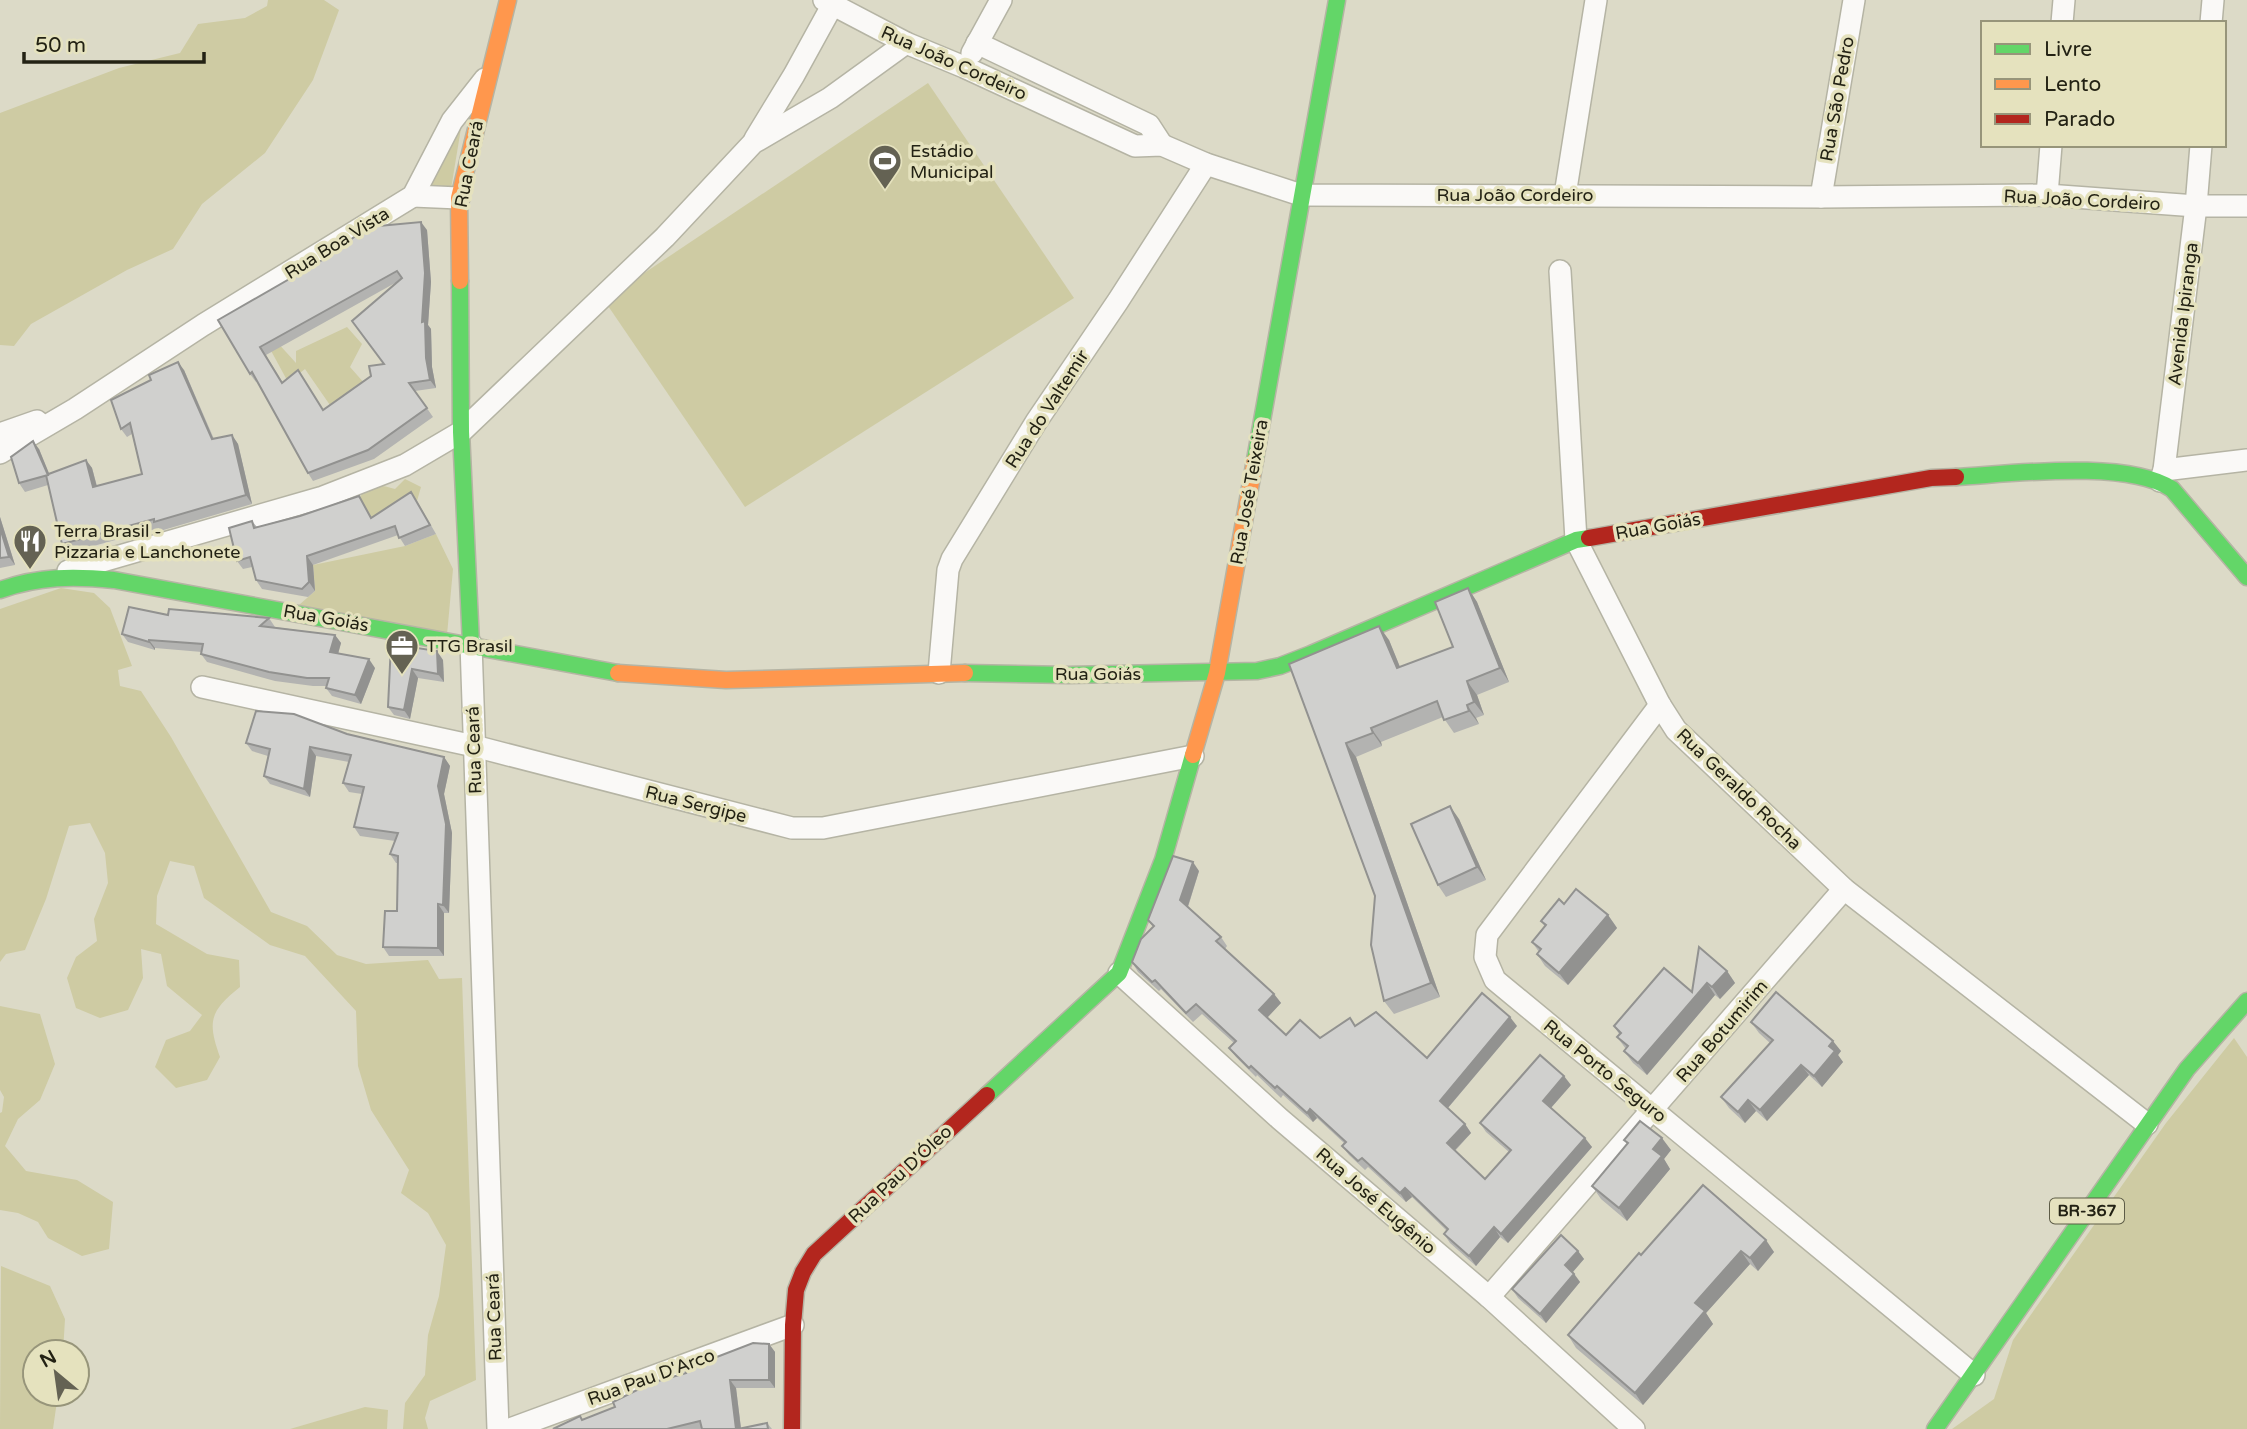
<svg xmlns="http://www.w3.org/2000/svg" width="2247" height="1429" font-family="'Varela Round',sans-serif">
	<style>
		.green { fill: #cecba3 }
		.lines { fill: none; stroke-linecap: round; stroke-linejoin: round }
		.street-casing { stroke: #b5b4a4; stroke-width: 24 }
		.fast-casing { stroke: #b5b4a4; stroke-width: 19 }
		.slow-casing { stroke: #b5b4a4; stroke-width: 19 }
		.jam-casing { stroke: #b5b4a4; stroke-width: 19 }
		.street { stroke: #faf9f7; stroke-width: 21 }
		.fast { stroke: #63d668; stroke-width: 16 }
		.slow { stroke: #ff974d; stroke-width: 16 }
		.jam { stroke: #b3261e; stroke-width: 16 }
		.wall { fill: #b3b3b1; fill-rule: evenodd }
		.shaded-wall { fill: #929290 }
		.building { fill: #d0d0ce; stroke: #929290; stroke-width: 2; fill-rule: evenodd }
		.labels { text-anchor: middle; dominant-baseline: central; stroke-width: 7; stroke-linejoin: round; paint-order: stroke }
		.shield { fill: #e5e2be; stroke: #5d5c47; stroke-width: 2 }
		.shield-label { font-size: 16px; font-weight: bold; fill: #232214 }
		.street-label { font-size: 18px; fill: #232214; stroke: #e5e2be }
		.poi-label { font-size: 18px; fill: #232214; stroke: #e5e2be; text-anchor: start }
	</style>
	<rect width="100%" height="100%" fill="#dcdac7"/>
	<!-- green -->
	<g class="green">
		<polygon points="268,0 324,0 339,10 313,80 265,153 202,204 173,249 127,270 31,324 14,346 0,345 0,113 119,68 180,53 198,24 245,18 267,6"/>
		<polygon points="928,83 1074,298 745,507 604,300"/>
		<polygon points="462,122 451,189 428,189"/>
		<polygon points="347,327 362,344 350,367 365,384 332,408 305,369 288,382 269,347 276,341 296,363 296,351"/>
		<path d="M405 479 421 487 417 501 374 522 356 507C363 485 374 482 395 489Z"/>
		<polygon points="436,534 453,569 447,635 299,605 315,591 313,565 405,546"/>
		<path d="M61 588 94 593 110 608 132 666 118 670 120 686 141 691 171 737 271 912 307 926 337 955 366 964 428 960 439 979 462 978 476 1380 430 1401 425 1418 428 1429H403L405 1403 425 1375 428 1335 439 1296 446 1245 428 1213 401 1193 409 1170 371 1110 358 1066 356 1011 305 956 270 945 204 898 194 866 170 861 157 896 156 924 207 954 239 960 240 987C210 1011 207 1021 220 1057L207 1080 176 1088 155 1067 166 1040 190 1031 202 1015 167 986 161 954 141 949 143 978 128 1010 100 1018 76 1008 67 978 76 957 97 941 94 919 108 883 105 853 90 823 69 826 46 899 25 950 6 954 0 962V609Z"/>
		<polygon points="0,1006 40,1014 55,1064 40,1100 18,1119 5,1146 26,1171 77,1180 113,1202 109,1249 82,1256 48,1238 38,1222 18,1213 0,1210 0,1113 2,1112 4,1097 0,1090"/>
		<polygon points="2234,1038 2247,1057 2247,1429 1952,1429 1994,1399 2013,1340 2166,1123"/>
		<polygon points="1,1266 50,1286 65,1319 63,1352 35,1352 35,1394 58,1394 53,1429 0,1429"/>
		<polygon points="365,1407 388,1410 387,1429 290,1429"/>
	</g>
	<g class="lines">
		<defs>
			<g id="street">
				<polyline points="824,0 906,43 964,67 1135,146 1162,145 1206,164 1301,195 1821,197 2047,195 2196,206 2247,206"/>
				<polyline points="2062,23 2064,0"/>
				<polyline points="2211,23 2213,0"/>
				<polyline points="977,43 1149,125 1162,145"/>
				<polyline points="972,53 1001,0"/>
				<polyline points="755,139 794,75 833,4"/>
				<polyline points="1565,195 1596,0"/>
				<polyline points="2047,195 2051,145"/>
				<polyline points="413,196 459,198"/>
				<polyline points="1821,197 1854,0"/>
				<polyline points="1560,271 1576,540 1660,705 1676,730 1844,889 2147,1124"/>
				<polyline points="0,434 37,421"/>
				<polyline points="0,453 75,409 203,325 413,196 452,121 485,79"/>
				<polyline points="2164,470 2247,460"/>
				<polyline points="2160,481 2164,470 2196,206 2201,145"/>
				<polyline points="68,571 323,497 405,465 461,432 665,237 753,143 830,98 906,43"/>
				<polyline points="471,644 498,1429"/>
				<polyline points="939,673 948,570 952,559 1036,422 1118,301 1206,164"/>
				<polyline points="202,687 474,746 792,828 823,828 1193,756"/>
				<polyline points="1660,705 1487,935 1485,957 1495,980 1974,1375"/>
				<polyline points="1119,973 1280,1119 1489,1297 1634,1429"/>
				<polyline points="1489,1297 1844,889"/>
				<polyline points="510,1429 793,1325"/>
			</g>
			<g id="fast">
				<polyline points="460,281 461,432 471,644"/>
				<polyline points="1255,460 1337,0"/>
				<path d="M1956 477C2011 474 2127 459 2172 489L2247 577"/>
				<path d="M0 590C39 576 74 576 114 580L618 673"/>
				<polyline points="965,673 1068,675 1257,671 1280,666 1311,654 1576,540 1589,538"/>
				<polyline points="987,1095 1119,973 1163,860 1193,755"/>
				<polyline points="1935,1429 2187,1069 2247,1001"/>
			</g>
			<g id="slow">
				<polyline points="460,281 459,198 508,0"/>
				<polyline points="618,673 726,680 965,673"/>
				<polyline points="1193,755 1217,673 1255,460"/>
			</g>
			<g id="jam">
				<polyline points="1589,538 1931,478 1956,477"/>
				<polyline points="792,1429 793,1325 796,1290 803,1272 814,1254 987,1095"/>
			</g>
		</defs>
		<!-- street casing -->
		<use href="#street" class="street-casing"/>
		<!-- fast casing -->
		<use href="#fast" class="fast-casing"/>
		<!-- slow casing -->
		<use href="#slow" class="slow-casing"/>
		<!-- jam casing -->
		<use href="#jam" class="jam-casing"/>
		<!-- street -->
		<use href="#street" class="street"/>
		<!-- fast -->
		<use href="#fast" class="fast"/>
		<!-- slow -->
		<use href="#slow" class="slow"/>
		<!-- jam -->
		<use href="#jam" class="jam"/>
	</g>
	<!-- wall -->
	<g class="wall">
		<path d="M427 230 431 282 428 325 431 329 432 367 436 388 415 391 433 417 374 459 313 481 308 473 257 381 256 382 250 374 218 320ZM395 283 384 364 371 376 324 410 283 383 266 355Z"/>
		<polygon points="184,370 214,439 232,435 238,444 252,504 160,531 159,528 68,553 62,544 48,485 25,492 19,483 39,449 49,474 86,460 92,468 97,486 142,474 132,434 127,437 121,429"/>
		<polygon points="359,496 372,518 417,501 436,534 405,546 398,535 313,565 315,591 308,597 262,589 256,580 252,567 243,569 237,561 252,521 257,527 300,516"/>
		<polygon points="0,517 15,565 0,568"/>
		<polygon points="1468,588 1477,602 1509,682 1477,695 1484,715 1476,718 1479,724 1454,733 1443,717 1381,742 1382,746 1356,757 1440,997 1394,1014 1384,1001 1375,896 1289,664 1389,640 1400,667 1453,647"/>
		<polygon points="168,615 269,618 275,627 274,627 335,635 341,643 338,654 375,668 361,704 332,696 326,688 326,686 313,686 275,681 207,662 201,654 202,652 155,648 155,650 128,642 122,634"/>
		<polygon points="391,644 443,660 444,682 418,678 410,719 394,715 388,707"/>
		<polygon points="347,734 444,757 450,766 444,794 452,833 449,913 444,913 444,956 389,956 383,947 397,911 398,863 396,863 390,854 395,841 360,836 354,827 362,794 349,792 343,783 349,762 316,756 310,797 270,784 264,776 268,756 252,751 246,743"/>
		<polygon points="1459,819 1486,880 1446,897 1438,885"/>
		<polygon points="1199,871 1188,907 1221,937 1227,946 1225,949 1274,994 1281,1003 1267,1018 1286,1035 1320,1038 1355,1026 1427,1058 1517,1026 1448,1108 1465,1124 1471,1133 1455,1151 1485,1179 1509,1152 1486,1132 1480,1123 1571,1085 1551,1108 1592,1147 1508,1243 1500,1237 1476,1266 1450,1243 1444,1234 1447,1231 1412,1197 1406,1202 1368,1167 1365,1170 1349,1155 1342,1146 1344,1143 1317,1118 1313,1122 1283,1095 1281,1098 1257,1075 1256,1077 1236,1057 1229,1048 1234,1043 1202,1014 1193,1022 1161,989 1159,991 1138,972 1132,962 1153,927 1148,920"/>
		<polygon points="1564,904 1608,915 1617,928 1568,985 1545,966 1537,954 1539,952 1532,942 1545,927 1541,921"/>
		<polygon points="1727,971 1735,983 1720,999 1715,995 1647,1075 1633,1063 1624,1051 1626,1049 1617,1037 1619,1034 1614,1026 1692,992"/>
		<polygon points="1751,1022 1841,1051 1838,1055 1843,1062 1822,1087 1809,1075 1767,1121 1756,1111 1745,1123 1729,1108 1721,1097 1770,1043 1759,1033"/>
		<polygon points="1624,1140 1671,1150 1664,1159 1670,1169 1627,1221 1601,1199 1592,1186 1627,1144"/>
		<polygon points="1703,1185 1774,1252 1758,1271 1750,1264 1706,1313 1713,1324 1643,1405 1576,1348 1568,1335 1641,1255"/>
		<polygon points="1578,1251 1584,1259 1573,1272 1580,1282 1546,1323 1518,1298 1512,1289"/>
		<polygon points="769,1344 775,1352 775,1388 736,1388 741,1428 767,1423 772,1429 553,1429 580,1416 583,1420 615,1407 686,1373"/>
	</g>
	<!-- shaded-wall -->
	<g class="shaded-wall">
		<polygon points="421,222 427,230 431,282 428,325 431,329 432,367 436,388 430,380 426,358 422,322"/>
		<polygon points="178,362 184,370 217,448 212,439"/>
		<polygon points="232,435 238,444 252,504 246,495"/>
		<polygon points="33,441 39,449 53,483 48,475"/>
		<polygon points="86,460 92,468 99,495 93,487"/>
		<polygon points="0,517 15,565 9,557 0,528"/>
		<polygon points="307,556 313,565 315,591 309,582"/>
		<polygon points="1468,588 1477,602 1509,682 1500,668"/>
		<polygon points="1379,626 1389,640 1406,682 1397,668"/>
		<polygon points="335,635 341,643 336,661 330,652"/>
		<polygon points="149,640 155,648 155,650 149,642"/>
		<polygon points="437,651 443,660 444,682 438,674"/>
		<polygon points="369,659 375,668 361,704 355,695"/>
		<polygon points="412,669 418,678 410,719 404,710"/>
		<polygon points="1467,681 1477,695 1484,715 1474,702"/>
		<polygon points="1467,705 1476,718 1479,724 1469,711"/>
		<polygon points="1371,728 1381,742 1382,746 1373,733"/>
		<polygon points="1346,743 1356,757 1440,997 1431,983"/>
		<polygon points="310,747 316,756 310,797 304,789"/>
		<polygon points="444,757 450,766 444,794 452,833 449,913 443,905 438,786"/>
		<polygon points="1450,806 1459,819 1486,880 1477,867"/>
		<polygon points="1193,862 1199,871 1187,909 1180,900"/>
		<polygon points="438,904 444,913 444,956 438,948"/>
		<polygon points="1608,915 1617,928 1568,985 1559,973"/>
		<polygon points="1727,971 1735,983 1720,999 1712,987"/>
		<polygon points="1707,983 1715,995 1647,1075 1638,1063"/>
		<polygon points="1274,994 1281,1003 1266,1019 1259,1010"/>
		<polygon points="1510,1017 1517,1026 1446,1110 1440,1101"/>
		<polygon points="1833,1041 1841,1051 1838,1055 1843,1062 1822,1087 1814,1076 1829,1046"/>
		<polygon points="1801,1065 1809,1075 1767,1121 1760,1110"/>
		<polygon points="1564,1076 1571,1085 1549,1110 1543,1101"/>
		<polygon points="1748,1100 1756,1111 1745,1123 1738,1112"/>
		<polygon points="1310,1109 1317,1118 1313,1122 1307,1113"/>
		<polygon points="1465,1124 1471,1133 1453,1152 1447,1143"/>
		<polygon points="1585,1138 1592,1147 1508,1243 1501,1234"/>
		<polygon points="1662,1138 1671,1150 1664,1159 1670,1169 1627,1221 1619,1208 1653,1149"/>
		<polygon points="1405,1188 1412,1197 1406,1202 1400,1193"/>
		<polygon points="1494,1227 1500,1237 1476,1266 1469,1256"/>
		<polygon points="1766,1240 1774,1252 1758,1271 1750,1258"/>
		<polygon points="1578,1251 1584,1259 1571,1274 1565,1265"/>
		<polygon points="1741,1251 1750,1264 1706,1313 1713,1324 1643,1405 1635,1393 1695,1303"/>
		<polygon points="1574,1274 1580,1282 1546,1323 1540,1314"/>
		<polygon points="769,1344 775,1352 775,1388 769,1380"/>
		<polygon points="730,1380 736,1388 741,1429 736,1429"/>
	</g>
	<!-- building -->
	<g class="building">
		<path d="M421 222 425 273 422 322 425 321 426 358 430 380 409 383 427 408 368 450 308 473 252 372 250 374 218 320 324 259 368 227ZM397 271 402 278 352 321 384 364 369 366 371 376 323 410 298 370 282 383 260 347Z"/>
		<polygon points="178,362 212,439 232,435 246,495 154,522 154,519 62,544 46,475 86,460 93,487 142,474 130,423 121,429 111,400 151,380 149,375"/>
		<polygon points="33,441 48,475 19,483 11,457"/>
		<polygon points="411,492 430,525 399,538 395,526 307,556 309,582 302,589 256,580 250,557 237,561 229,528 252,521 254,528 300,516 359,496 371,518"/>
		<polygon points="0,528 9,557 0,558"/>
		<polygon points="1468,588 1500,668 1467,681 1474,702 1467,705 1469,711 1444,720 1437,701 1371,728 1373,733 1346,743 1431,983 1384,1001 1371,945 1375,896 1289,664 1379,626 1397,668 1453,647 1435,602"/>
		<polygon points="129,607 168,615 169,609 269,618 260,626 335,635 330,652 369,659 355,695 326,688 329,678 307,678 269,672 201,654 203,644 149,640 149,642 122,634"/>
		<polygon points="391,644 437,651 438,674 412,669 404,710 388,707"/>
		<polygon points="256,711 294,714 347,734 444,757 438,786 446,824 443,905 438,904 438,948 383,947 385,911 397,911 398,856 390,854 398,833 354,827 364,787 343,783 351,755 310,747 304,789 264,776 270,749 246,743"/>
		<polygon points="1450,806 1477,867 1438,885 1411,824"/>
		<polygon points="1173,856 1193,862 1180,900 1221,937 1216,941 1274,994 1259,1010 1286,1035 1300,1020 1320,1038 1350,1018 1355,1026 1376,1012 1427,1058 1482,993 1510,1017 1440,1101 1465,1124 1447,1143 1485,1179 1511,1150 1480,1123 1540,1055 1564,1076 1543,1101 1585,1138 1501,1234 1494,1227 1469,1256 1444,1234 1448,1229 1405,1188 1400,1193 1362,1158 1358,1161 1342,1146 1346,1142 1310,1109 1307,1113 1277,1086 1275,1088 1251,1066 1249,1068 1229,1048 1236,1041 1196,1004 1186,1013 1155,980 1152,982 1132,962 1141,939 1154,926 1148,920"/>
		<polygon points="1576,889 1608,915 1559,973 1537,954 1541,949 1532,942 1546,925 1541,921 1559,899 1564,904"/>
		<polygon points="1699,947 1727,971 1712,987 1707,983 1638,1063 1624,1051 1628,1046 1617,1037 1621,1033 1614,1026 1664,968 1692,992"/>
		<polygon points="1776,992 1833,1041 1829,1046 1835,1051 1814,1076 1801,1065 1760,1110 1748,1100 1738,1112 1721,1097 1773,1040 1751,1022"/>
		<polygon points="1640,1121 1662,1138 1653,1149 1662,1156 1619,1208 1592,1186 1628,1143 1624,1140"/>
		<polygon points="1703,1185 1766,1240 1750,1258 1741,1251 1695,1303 1705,1311 1635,1393 1568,1335 1639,1253 1641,1255"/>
		<polygon points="1561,1235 1578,1251 1565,1265 1574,1274 1540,1314 1512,1289"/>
		<polygon points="753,1343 769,1344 769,1380 730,1380 736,1429 702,1429 700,1421 667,1429 553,1429 580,1416 582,1420 615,1407 613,1402 651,1383 686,1373 685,1370 709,1363 709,1360"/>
		<polygon points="767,1423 768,1429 738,1429"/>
	</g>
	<!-- icons -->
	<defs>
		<symbol id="stadium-pin" viewBox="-11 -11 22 30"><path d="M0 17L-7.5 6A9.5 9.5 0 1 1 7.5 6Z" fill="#646253" stroke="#e5e2be"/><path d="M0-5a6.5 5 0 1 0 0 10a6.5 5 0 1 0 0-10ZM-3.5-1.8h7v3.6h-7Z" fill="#fff"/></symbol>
		<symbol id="restaurant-pin" viewBox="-11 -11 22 30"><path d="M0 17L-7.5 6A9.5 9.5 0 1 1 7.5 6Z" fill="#646253" stroke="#e5e2be"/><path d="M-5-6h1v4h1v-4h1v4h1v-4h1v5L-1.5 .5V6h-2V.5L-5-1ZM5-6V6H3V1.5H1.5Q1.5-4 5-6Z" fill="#fff"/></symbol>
		<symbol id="office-pin" viewBox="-11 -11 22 30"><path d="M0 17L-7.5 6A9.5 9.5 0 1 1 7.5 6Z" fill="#646253" stroke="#e5e2be"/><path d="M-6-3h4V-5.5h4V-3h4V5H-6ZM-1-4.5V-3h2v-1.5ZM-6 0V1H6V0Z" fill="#fff"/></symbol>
	</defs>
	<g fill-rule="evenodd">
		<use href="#stadium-pin" x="866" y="142" width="38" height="52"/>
		<use href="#restaurant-pin" x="11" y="522" width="38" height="52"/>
		<use href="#office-pin" x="383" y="627" width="38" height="52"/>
	</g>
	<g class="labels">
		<!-- shield labels -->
		<rect class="shield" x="2050" y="1198.5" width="74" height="25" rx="5"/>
		<g class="shield-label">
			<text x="2087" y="1211">BR-367</text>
		</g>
		<!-- street labels -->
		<g class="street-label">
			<text transform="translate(954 63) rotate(24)">Rua João Cordeiro</text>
			<text transform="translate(1837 99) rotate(-80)">Rua São Pedro</text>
			<text transform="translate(469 164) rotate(-79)">Rua Ceará</text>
			<text x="1515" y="195">Rua João Cordeiro</text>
			<text transform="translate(2082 200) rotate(3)">Rua João Cordeiro</text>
			<text transform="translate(337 243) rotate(-32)">Rua Boa Vista</text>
			<text transform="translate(2183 314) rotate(-83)">Avenida Ipiranga</text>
			<text transform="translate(1047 409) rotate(-57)">Rua do Valtemir</text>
			<text transform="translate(1249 492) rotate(-80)">Rua José Teixeira</text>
			<text transform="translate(1658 526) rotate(-10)">Rua Goiás</text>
			<text transform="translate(326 618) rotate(10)">Rua Goiás</text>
			<text x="1098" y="674">Rua Goiás</text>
			<text transform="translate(474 750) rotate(-92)">Rua Ceará</text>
			<text transform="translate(1739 789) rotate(44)">Rua Geraldo Rocha</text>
			<text transform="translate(696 804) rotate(14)">Rua Sergipe</text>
			<text transform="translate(1722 1031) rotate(-49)">Rua Botumirim</text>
			<text transform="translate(1605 1071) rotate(39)">Rua Porto Seguro</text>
			<text transform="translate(900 1174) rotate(-43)">Rua Pau D'Óleo</text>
			<text transform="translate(1376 1201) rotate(41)">Rua José Eugênio</text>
			<text transform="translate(494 1317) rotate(-92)">Rua Ceará</text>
			<text transform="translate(651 1377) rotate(-20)">Rua Pau D'Arco</text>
		</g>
		<!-- poi labels -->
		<g class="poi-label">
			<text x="910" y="151">Estádio<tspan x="910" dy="21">Municipal</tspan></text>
			<text x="54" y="531">Terra Brasil -<tspan x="54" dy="21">Pizzaria e Lanchonete</tspan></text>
			<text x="426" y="646">TTG Brasil</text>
		</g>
	</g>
	<!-- legend -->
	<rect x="1981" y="21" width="245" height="126" fill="#e5e2be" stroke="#97957a" stroke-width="2"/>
	<rect x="1995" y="44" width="35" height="10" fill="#63d668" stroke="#97957a" stroke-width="2"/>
	<text x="2044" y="56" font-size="21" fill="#232214">Livre</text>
	<rect x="1995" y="79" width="35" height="10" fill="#ff974d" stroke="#97957a" stroke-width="2"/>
	<text x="2044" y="91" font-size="21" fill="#232214">Lento</text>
	<rect x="1995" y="114" width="35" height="10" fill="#b3261e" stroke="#97957a" stroke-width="2"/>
	<text x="2044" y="126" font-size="21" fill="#232214">Parado</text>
	<!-- north arrow -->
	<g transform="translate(56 1373) rotate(331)"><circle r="33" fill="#e5e2be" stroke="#97957a" stroke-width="2"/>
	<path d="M0-5L12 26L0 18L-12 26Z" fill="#646253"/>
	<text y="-10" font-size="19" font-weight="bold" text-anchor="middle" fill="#232214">N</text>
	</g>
	<!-- scale -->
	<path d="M24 52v10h180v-10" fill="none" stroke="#232214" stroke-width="3.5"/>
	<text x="35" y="52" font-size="21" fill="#232214" stroke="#e5e2be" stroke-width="5" paint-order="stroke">50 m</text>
</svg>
